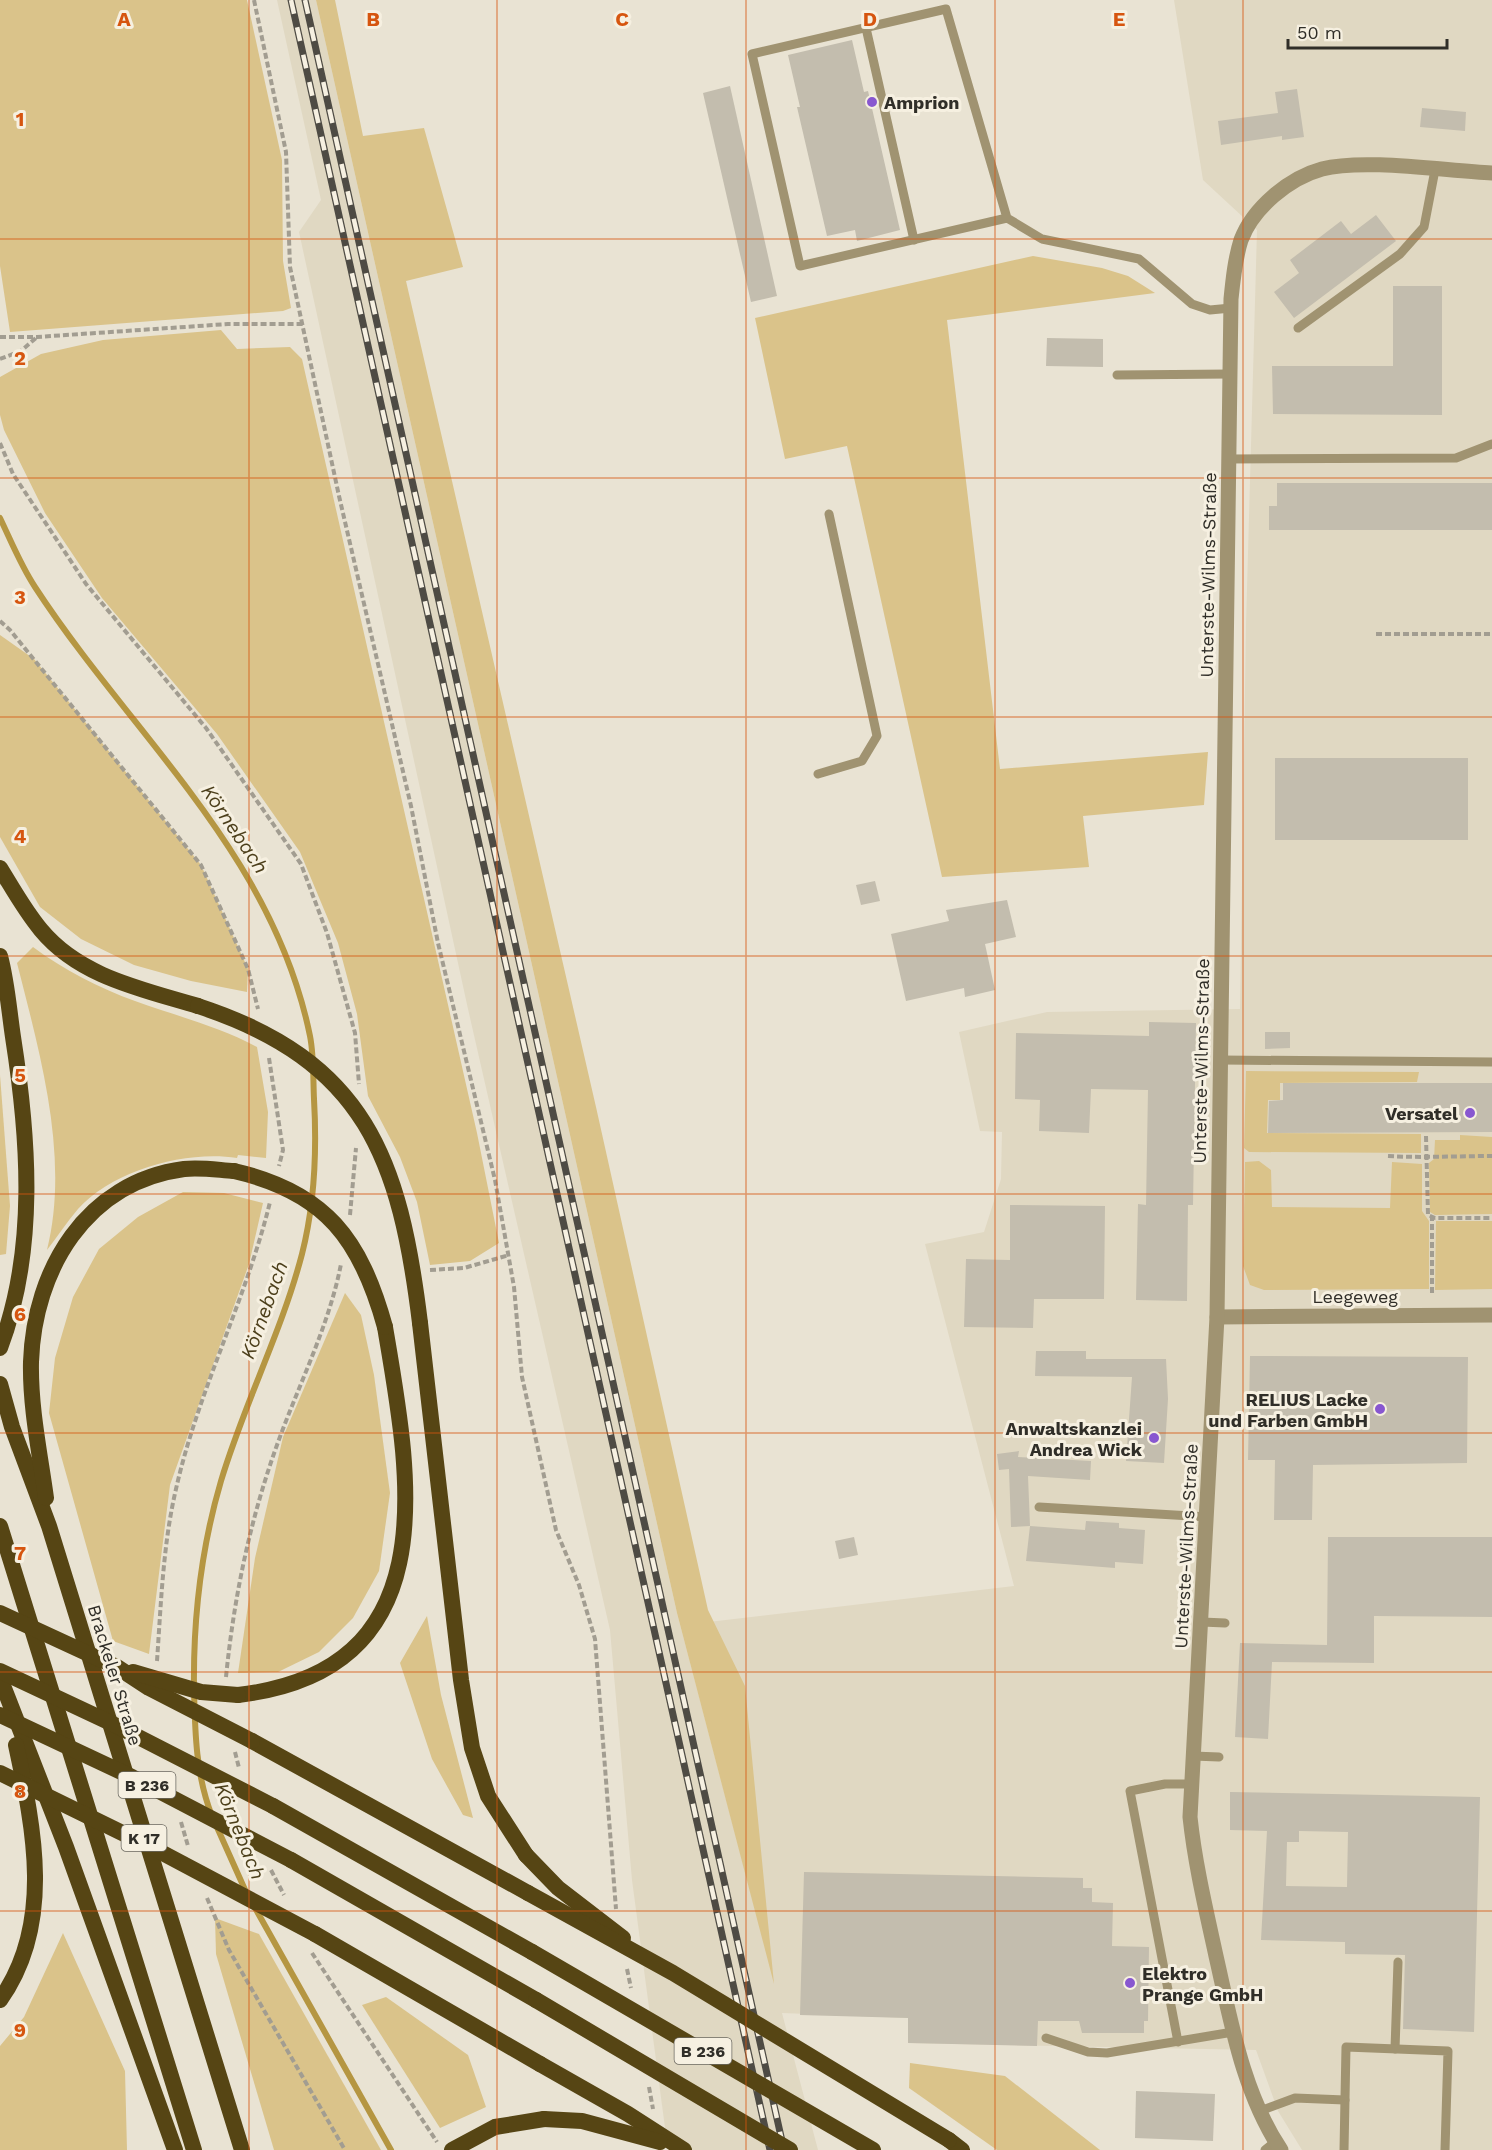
<svg xmlns="http://www.w3.org/2000/svg" width="1492" height="2150" font-family="'Work Sans',sans-serif">
	<style>
		.built { fill: #e0d8c2 }
		.green { fill: #dac38a }
		.lines { fill: none; stroke-linecap: round; stroke-linejoin: round }
		.stream { stroke: #b59642; stroke-width: 6 }
		.building { fill: #c3bdae; fill-rule: evenodd }
		.path { stroke: #a29d91; stroke-width: 4; stroke-dasharray: 6 3; stroke-linecap: butt }
		.service { stroke: #a09371; stroke-width: 9 }
		.minor { stroke: #a09371; stroke-width: 15 }
		.trunk { stroke: #564514; stroke-width: 16 }
		.rail-casing { stroke: #4e4b44; stroke-width: 7 }
		.rail { stroke: #f6f0e1; stroke-width: 4.5; stroke-dasharray: 14; stroke-linecap: butt }
		.trunk-bridge { stroke: #564514; stroke-width: 16 }
		.grid { fill: none; stroke: #d6550f; stroke-width: 1.5; stroke-opacity: 0.55 }
		.poi-dot { fill: #8857d0; stroke: #f6f0e1; stroke-width: 2 }
		.labels { text-anchor: middle; dominant-baseline: central; stroke-width: 6; stroke-linejoin: round; paint-order: stroke }
		.shield { fill: #f6f0e1; stroke: #6b6860; stroke-width: 1.5 }
		.shield-label { font-size: 16px; font-weight: bold; fill: #302e28 }
		.poi-label { font-size: 18px; font-weight: bold; fill: #302e28; stroke: #f6f0e1; text-anchor: end }
		.street-label { font-size: 18px; fill: #302e28; stroke: #f6f0e1 }
		.water-label { font-size: 20px; font-style: italic; fill: #4c3f1b; stroke: #f6f0e1 }
		.grid-label { font-size: 20px; text-anchor: middle; font-weight: bold; fill: #d6550f; stroke: #f6f0e1; stroke-width: 6; stroke-linejoin: round; paint-order: stroke }
	</style>
	<rect width="100%" height="100%" fill="#e9e3d3"/>
	<!-- built -->
	<polygon class="built" points="277,0 316,0 677,1613 757,1917 700,1623 1014,1586 925,1244 984,1232 1001,1179 1002,1132 980,1131 959,1032 1047,1012 1240,1009 1246,625 1257,230 1203,180 1174,0 1492,0 1492,2150 1302,2150 1278,2111 1256,2050 908,2043 908,2018 782,2013 818,2150 668,2150 632,1880 610,1630 468,1009 299,232 321,200"/>
	<!-- green -->
	<g class="green">
		<polygon points="0,0 247,0 282,160 283,261 291,308 283,311 10,332 0,266"/>
		<polygon points="316,0 335,0 363,136 424,128 463,267 406,281 596,1107 708,1610 745,1686 774,1984 677,1613"/>
		<polygon points="1033,256 1102,268 1128,276 1155,293 947,320 1000,769 1208,752 1204,805 1083,816 1089,867 942,877 847,446 785,459 755,318"/>
		<polygon points="221,330 237,349 290,347 302,359 477,1133 499,1243 470,1261 430,1265 417,1202 400,1157 368,1096 357,1014 338,943 300,852 217,734 102,598 45,513 4,430 0,415 0,377 41,354 103,340"/>
		<polygon points="0,635 34,659 201,865 248,969 247,992 191,981 134,965 81,939 40,907 0,837"/>
		<path d="M33 947C64 970 99 988 135 1001 176 1016 218 1026 257 1047L268 1112 266 1158 238 1155 237 1158C186 1150 113 1170 78 1209 67 1222 57 1237 47 1250 70 1157 40 1054 17 963Z"/>
		<polygon points="1246,1071 1419,1072 1417,1082 1280,1083 1280,1100 1268,1100 1267,1133 1421,1134 1421,1153 1249,1152 1244,1148"/>
		<polygon points="0,1075 10,1206 6,1254 0,1255"/>
		<polygon points="1460,1135 1492,1137 1492,1214 1435,1215 1430,1212 1429,1163 1434,1159 1435,1140 1460,1140"/>
		<polygon points="1259,1161 1271,1170 1272,1207 1390,1208 1392,1162 1422,1164 1422,1211 1429,1221 1429,1289 1264,1290 1250,1285 1243,1266 1245,1162"/>
		<polygon points="183,1192 224,1193 263,1203 249,1264 170,1485 149,1654 113,1641 49,1413 55,1358 73,1297 99,1249 138,1217"/>
		<polygon points="1436,1221 1492,1221 1492,1289 1435,1290"/>
		<polygon points="345,1293 361,1315 374,1375 390,1493 379,1571 353,1618 319,1652 278,1672 238,1673 255,1558 283,1437"/>
		<polygon points="427,1616 441,1695 473,1818 463,1815 432,1759 400,1663"/>
		<polygon points="215,1918 259,1934 381,2150 274,2150 216,1954"/>
		<polygon points="63,1933 125,2071 127,2150 0,2150 0,2046 24,2017"/>
		<polygon points="386,1997 468,2055 486,2107 440,2128 362,2005"/>
		<polygon points="910,2063 1005,2076 1100,2150 997,2150 909,2088"/>
	</g>
	<g class="lines">
		<!-- stream -->
		<g class="stream">
			<path d="M0 518C11 541 21 566 35 587 132 736 273 853 310 1036 314 1056 313 1079 314 1099 317 1152 315 1203 302 1254 282 1331 244 1404 221 1481 201 1549 193 1619 194 1690 195 1733 196 1776 212 1816"/>
			<polyline points="216,1825 246,1892"/>
			<polyline points="254,1906 391,2150"/>
		</g>
	</g>
	<!-- building -->
	<g class="building">
		<polygon points="852,40 864,92 868,91 900,230 857,241 855,230 827,236 797,107 800,107 788,55"/>
		<polygon points="730,86 777,296 751,302 703,93"/>
		<polygon points="1297,89 1304,137 1282,140 1282,136 1221,145 1218,121 1278,113 1275,92"/>
		<polygon points="1422,108 1466,112 1465,131 1420,127"/>
		<polygon points="1376,215 1396,241 1294,318 1274,292 1299,273 1290,260 1341,221 1351,234"/>
		<polygon points="1393,286 1442,286 1442,415 1273,414 1272,366 1393,366"/>
		<polygon points="1047,338 1103,339 1103,367 1046,366"/>
		<polygon points="1277,483 1492,483 1492,530 1269,530 1269,506 1277,506"/>
		<rect x="1275" y="758" width="193" height="82"/>
		<polygon points="875,881 880,901 861,905 856,885"/>
		<polygon points="1007,900 1016,937 985,944 995,990 965,997 964,988 906,1001 891,934 949,921 946,910"/>
		<polygon points="1149,1022 1196,1023 1193,1205 1188,1205 1187,1301 1136,1300 1138,1204 1146,1205 1148,1090 1091,1089 1089,1133 1039,1131 1040,1100 1015,1099 1016,1033 1149,1036"/>
		<polygon points="1265,1032 1290,1032 1290,1048 1265,1049"/>
		<polygon points="1283,1083 1492,1083 1492,1132 1268,1133 1269,1101 1283,1100"/>
		<polygon points="1010,1205 1105,1206 1104,1299 1034,1299 1033,1328 964,1327 966,1259 1010,1260"/>
		<polygon points="1036,1351 1086,1351 1086,1359 1166,1359 1168,1399 1164,1463 1126,1461 1132,1377 1035,1376"/>
		<polygon points="1250,1356 1468,1357 1467,1463 1313,1465 1312,1520 1274,1520 1275,1460 1248,1460"/>
		<polygon points="1019,1451 1018,1457 1091,1461 1090,1480 1028,1476 1030,1526 1011,1527 1009,1469 999,1470 997,1454"/>
		<polygon points="1086,1521 1119,1523 1119,1528 1145,1530 1143,1564 1115,1562 1115,1568 1026,1561 1030,1526 1085,1530"/>
		<polygon points="854,1537 858,1555 839,1559 835,1541"/>
		<polygon points="1328,1537 1492,1537 1492,1617 1374,1616 1374,1663 1272,1662 1268,1739 1235,1737 1240,1643 1327,1645"/>
		<path d="M1230 1792 1480 1797 1474 2032 1403 2029 1405 1955 1345 1954V1942L1261 1940 1267 1831 1230 1830ZM1299 1831 1348 1832 1347 1887 1286 1886 1287 1842H1299Z"/>
		<polygon points="804,1872 1083,1878 1083,1888 1092,1888 1092,1902 1113,1903 1112,1946 1149,1947 1148,2021 1144,2021 1144,2033 1082,2033 1079,2021 1038,2021 1037,2046 908,2043 908,2018 800,2015"/>
		<polygon points="1136,2091 1215,2094 1213,2141 1135,2138"/>
	</g>
	<g class="lines">
		<!-- path -->
		<g class="path">
			<polyline points="254,0 286,152 290,267 339,496 411,806 438,943 495,1180 514,1287 522,1377 556,1530 579,1585 595,1639 616,1909"/>
			<polyline points="0,337 37,337 228,324 303,324"/>
			<polyline points="0,359 21,351 37,337"/>
			<polyline points="0,443 13,474 86,584 206,728 301,864 327,933 355,1033 359,1084"/>
			<polyline points="0,621 10,630 201,865 248,969 258,1009"/>
			<polyline points="1376,634 1492,634"/>
			<polyline points="269,1058 283,1150 279,1166"/>
			<polyline points="1426,1136 1428,1215 1435,1218 1492,1218"/>
			<path d="M1388 1156C1423 1158 1457 1156 1492 1156"/>
			<polyline points="350,1215 356,1148"/>
			<polyline points="430,1270 464,1268 509,1255"/>
			<polyline points="1432,1293 1432,1217"/>
			<path d="M157 1661C161 1604 163 1544 176 1489 198 1391 246 1300 270 1202"/>
			<path d="M226 1677C234 1597 250 1520 277 1445 298 1386 329 1326 341 1264"/>
			<polyline points="235,1752 239,1768"/>
			<polyline points="181,1822 188,1846"/>
			<polyline points="271,1870 284,1895"/>
			<polyline points="207,1898 229,1950 345,2150"/>
			<polyline points="312,1953 437,2142"/>
			<polyline points="627,1969 631,1988"/>
			<polyline points="649,2087 653,2109"/>
		</g>
		<!-- service -->
		<g class="service">
			<polyline points="866,28 914,240"/>
			<polyline points="1007,218 800,266 752,54 946,9 1007,218 1042,239 1139,259 1192,304 1210,310 1231,308"/>
			<polyline points="1298,328 1400,254 1424,227 1435,170"/>
			<polyline points="1117,375 1230,374"/>
			<polyline points="1229,459 1456,458 1492,444"/>
			<polyline points="818,774 862,761 877,736 829,514"/>
			<polyline points="1221,1060 1492,1062"/>
			<polyline points="1039,1507 1208,1517"/>
			<polyline points="1202,1622 1225,1623"/>
			<polyline points="1193,1756 1219,1757"/>
			<polyline points="1046,2038 1088,2052 1107,2053 1233,2032"/>
			<polyline points="1178,2042 1130,1791 1165,1784 1192,1784"/>
			<polyline points="1395,2049 1398,1962"/>
			<polyline points="1260,2111 1295,2098 1345,2100"/>
			<polyline points="1265,2150 1276,2141"/>
			<polyline points="1344,2150 1346,2047 1448,2051 1445,2150"/>
		</g>
		<!-- minor -->
		<g class="minor">
			<polyline points="1217,1317 1492,1315"/>
			<path d="M1281 2150C1243 2093 1231 2022 1216 1956 1206 1910 1195 1864 1190 1817L1217 1317 1231 299C1233 279 1235 259 1241 240 1253 208 1289 178 1322 169 1364 158 1446 171 1492 173"/>
		</g>
		<!-- trunk -->
		<g class="trunk">
			<path d="M0 868C13 889 25 911 41 930 80 977 142 989 198 1006"/>
			<path d="M0 956C7 982 9 1010 13 1037 29 1139 37 1250 0 1348"/>
			<polyline points="420,1323 461,1680 472,1748 488,1796 526,1855"/>
			<polyline points="0,1384 12,1427 49,1526 242,2150"/>
			<path d="M46 1498C40 1454 30 1407 31 1362 34 1270 86 1182 184 1169 200 1167 218 1170 234 1171"/>
			<polyline points="0,1526 194,2150"/>
			<polyline points="0,1678 66,1847 175,2150"/>
			<path d="M238 1695C448 1671 411 1479 385 1327"/>
			<polyline points="252,1741 528,1893"/>
			<polyline points="273,1806 532,1952"/>
			<polyline points="291,1860 536,2000"/>
			<polyline points="315,1934 540,2064"/>
			<path d="M0 2000C54 1924 34 1829 16 1745"/>
			<polyline points="949,2140 962,2150"/>
			<polyline points="452,2150 495,2127 544,2119"/>
		</g>
		<defs>
			<g id="rail">
				<polyline points="291,0 770,2150"/>
				<polyline points="305,0 784,2150"/>
			</g>
		</defs>
		<!-- rail casing -->
		<use href="#rail" class="rail-casing"/>
		<!-- rail -->
		<use href="#rail" class="rail"/>
		<!-- trunk-bridge -->
		<g class="trunk-bridge">
			<path d="M198 1006C366 1061 400 1159 420 1323"/>
			<path d="M234 1171C326 1192 361 1240 385 1327"/>
			<polyline points="0,1613 117,1667 149,1688 252,1741"/>
			<polyline points="0,1671 113,1724 273,1806"/>
			<polyline points="133,1672 201,1692 238,1695"/>
			<polyline points="0,1715 132,1777 291,1860"/>
			<polyline points="0,1773 155,1849 315,1934"/>
			<polyline points="526,1855 558,1888 623,1938"/>
			<polyline points="528,1893 673,1973 949,2140"/>
			<polyline points="532,1952 873,2150"/>
			<polyline points="536,2000 790,2150"/>
			<polyline points="540,2064 628,2114 684,2150"/>
			<polyline points="544,2119 582,2121 660,2142"/>
		</g>
	</g>
	<!-- grid -->
	<path class="grid" d="M249 0V2150M497 0V2150M746 0V2150M995 0V2150M1243 0V2150M0 239H1492M0 478H1492M0 717H1492M0 956H1492M0 1194H1492M0 1433H1492M0 1672H1492M0 1911H1492"/>
	<!-- markers -->
	<g class="poi-dot">
		<circle cx="872" cy="102" r="6"/>
		<circle cx="1470" cy="1113" r="6"/>
		<circle cx="1380" cy="1409" r="6"/>
		<circle cx="1154" cy="1438" r="6"/>
		<circle cx="1130" cy="1983" r="6"/>
	</g>
	<g class="labels">
		<!-- shield labels -->
		<g class="shield">
			<rect x="118.5" y="1772" width="57" height="26" rx="4.5"/>
			<rect x="121.5" y="1825" width="45" height="26" rx="4.5"/>
			<rect x="674.5" y="2038" width="57" height="26" rx="4.5"/>
		</g>
		<g class="shield-label">
			<text x="147" y="1785">B 236</text>
			<text x="144" y="1838">K 17</text>
			<text x="703" y="2051">B 236</text>
		</g>
		<!-- poi labels -->
		<g class="poi-label">
			<text x="884" y="102" text-anchor="start">Amprion</text>
			<text x="1458" y="1113">Versatel</text>
			<text x="1368" y="1399">RELIUS Lacke<tspan x="1368" dy="21">und Farben GmbH</tspan></text>
			<text x="1142" y="1428">Anwaltskanzlei<tspan x="1142" dy="21">Andrea Wick</tspan></text>
			<text x="1142" y="1973" text-anchor="start">Elektro<tspan x="1142" dy="21">Prange GmbH</tspan></text>
		</g>
		<!-- street labels -->
		<g class="street-label">
			<text transform="translate(1208 575) rotate(-89)">Unterste-Wilms-Straße</text>
			<text transform="translate(1201 1061) rotate(-89)">Unterste-Wilms-Straße</text>
			<text x="1355" y="1296">Leegeweg</text>
			<text transform="translate(1186 1546) rotate(-87)">Unterste-Wilms-Straße</text>
			<text transform="translate(115 1675) rotate(73)">Brackeler Straße</text>
		</g>
		<!-- water labels -->
		<g class="water-label">
			<text transform="translate(235 829) rotate(56)">Körnebach</text>
			<text transform="translate(264 1310) rotate(-70)">Körnebach</text>
			<text transform="translate(240 1831) rotate(68)">Körnebach</text>
		</g>
	</g>
	<g class="grid-label">
		<text x="124" y="26">A</text>
		<text x="373" y="26">B</text>
		<text x="622" y="26">C</text>
		<text x="870" y="26">D</text>
		<text x="1119" y="26">E</text>
		<text x="20" y="126">1</text>
		<text x="20" y="365">2</text>
		<text x="20" y="604">3</text>
		<text x="20" y="843">4</text>
		<text x="20" y="1082">5</text>
		<text x="20" y="1321">6</text>
		<text x="20" y="1560">7</text>
		<text x="20" y="1798">8</text>
		<text x="20" y="2037">9</text>
	</g>
	<!-- scale -->
	<path d="M1288 39v9h159v-9" fill="none" stroke="#302e28" stroke-width="3"/>
	<text x="1297" y="39" font-size="18" fill="#302e28" stroke="#f6f0e1" stroke-width="4.5" paint-order="stroke">50 m</text>
</svg>
